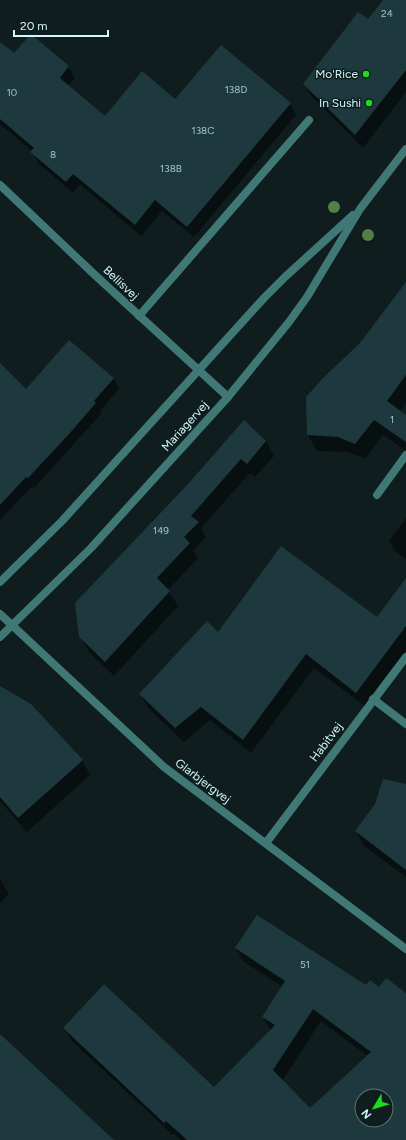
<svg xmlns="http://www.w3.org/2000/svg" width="406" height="1140" font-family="Figtree,sans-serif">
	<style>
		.shadow { fill: #0007; fill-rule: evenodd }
		.building { fill: #1d393d; fill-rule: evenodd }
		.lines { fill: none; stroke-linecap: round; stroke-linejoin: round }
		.service { stroke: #407875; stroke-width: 8 }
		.minor { stroke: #407875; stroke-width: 8 }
		.tertiary { stroke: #407875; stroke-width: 8 }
		.tree { fill: #537f47 }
		.poi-dot { fill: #1cdc1e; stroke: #0f1d1e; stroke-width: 1.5 }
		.labels { text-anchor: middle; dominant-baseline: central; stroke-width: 3; stroke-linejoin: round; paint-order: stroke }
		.number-label { font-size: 10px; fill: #a5c8ca }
		.poi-label { font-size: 12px; fill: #d2f8f9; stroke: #0f1d1e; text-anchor: end }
		.street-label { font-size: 12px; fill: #d2f8f9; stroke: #0f1d1e }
	</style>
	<rect width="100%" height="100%" fill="#0f1d1e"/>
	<!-- shadow -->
	<g class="shadow">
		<polygon points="384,0 406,0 406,92 363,148 312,97 304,84 368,21"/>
		<polygon points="31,35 68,67 75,78 68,86 105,117 175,101 290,104 296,115 194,237 162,211 141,236 80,184 73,193 38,163 32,151 0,124 0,43 15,55"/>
		<polygon points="406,283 406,403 400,411 406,416 406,451 383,435 365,459 348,452 317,451 308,435 361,344"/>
		<polygon points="69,341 114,379 119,389 100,411 101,414 34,488 32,486 0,520 0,441"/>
		<polygon points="266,441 274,456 255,477 250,473 201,528 206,537 193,551 198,558 168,590 178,606 114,676 89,652 80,637 189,485"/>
		<polygon points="406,518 406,559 395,551 389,541"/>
		<polygon points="406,592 406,651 365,706 314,668 251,753 210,720 184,742 148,708 140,694 218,633 377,618"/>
		<polygon points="0,694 82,760 90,775 27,832 0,801"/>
		<polygon points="406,785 406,877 364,846 356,831"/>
		<polygon points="0,879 9,894 0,903"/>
		<path d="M236 948 366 987 406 994V1140H181L174 1134 173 1135 72 1041 64 1028 214 1089 271 1031 263 1017 283 987 244 962ZM321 1021 368 1056 309 1110 282 1081ZM362 1096H386V1120H362Z"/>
	</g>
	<!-- building -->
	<g class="building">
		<polygon points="383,0 406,0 406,70 355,135 303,84 358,12 368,19"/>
		<polygon points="31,34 69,66 60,78 105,116 142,71 175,99 221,45 291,103 187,227 155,200 135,225 73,174 66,182 30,152 34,148 0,119 0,42 14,53"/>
		<polygon points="406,282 406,375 387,401 406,415 406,442 374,420 355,444 338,437 307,435 306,397 323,378 360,343"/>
		<polygon points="69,340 114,378 94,401 96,403 69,434 28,478 26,477 0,505 0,363 26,389"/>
		<polygon points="244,420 266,441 247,464 241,459 191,516 199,522 184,537 190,543 157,578 170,591 105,662 79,637 75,603 188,484"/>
		<polygon points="281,546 377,617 406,578 406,626 356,693 306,654 243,740 201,707 175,728 139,694 207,621 218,632"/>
		<polygon points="0,686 31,704 83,760 18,818 0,797"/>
		<polygon points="383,779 406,784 406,870 355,831 375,804"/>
		<path d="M257 915 366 985 370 980 379 987 386 978 406 993V1140H187L166 1121 164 1123 63 1028 104 984 214 1087 275 1025 262 1017 285 981 235 948ZM313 1009 371 1052 310 1108 273 1070ZM362 1096H386V1120H362Z"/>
		<polygon points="0,1034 114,1140 0,1140"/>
	</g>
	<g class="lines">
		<!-- service -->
		<g class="service">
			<polyline points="139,316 309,120"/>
			<polyline points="373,699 406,724"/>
			<polyline points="266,843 406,657"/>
		</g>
		<!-- minor -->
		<g class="minor">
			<polyline points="0,185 96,276 228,397"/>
			<polyline points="377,495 406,455"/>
			<polyline points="0,614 164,767 406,949"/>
		</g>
		<!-- tertiary -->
		<g class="tertiary">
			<polyline points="0,582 62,521 264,298 285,277 353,215"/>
			<polyline points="0,637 91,548 228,397 289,322 307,297 360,209 406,149"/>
		</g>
	</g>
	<!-- trees -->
	<g class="tree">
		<circle cx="334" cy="207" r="6"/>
		<circle cx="368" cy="235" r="6"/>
	</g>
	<!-- markers -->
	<g class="poi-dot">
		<circle cx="366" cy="74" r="4"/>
		<circle cx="369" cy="103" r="4"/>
	</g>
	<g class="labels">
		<!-- number labels -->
		<g class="number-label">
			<text x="387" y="13">24</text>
			<text x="236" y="89">138D</text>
			<text x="12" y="92">10</text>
			<text x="203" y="130">138C</text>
			<text x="53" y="154">8</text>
			<text x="171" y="168">138B</text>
			<text x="392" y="419">1</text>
			<text x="161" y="530">149</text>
			<text x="305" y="964">51</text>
		</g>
		<!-- poi labels -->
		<g class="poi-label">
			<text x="358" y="74">Mo'Rice</text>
			<text x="361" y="103">In Sushi</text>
		</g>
		<!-- street labels -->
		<g class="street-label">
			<text transform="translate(121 283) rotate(43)">Bellisvej</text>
			<text transform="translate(185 426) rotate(-48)">Mariagervej</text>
			<text transform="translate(326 742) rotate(-53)">Habitvej</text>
			<text transform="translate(203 781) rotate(37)">Glarbjergvej</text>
		</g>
	</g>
	<!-- north arrow -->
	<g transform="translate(374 1108) rotate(232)"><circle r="19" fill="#0f1d1e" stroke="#5d7576"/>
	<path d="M0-3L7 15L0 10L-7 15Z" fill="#1cdc1e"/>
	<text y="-6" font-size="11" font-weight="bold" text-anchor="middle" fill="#d2f8f9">N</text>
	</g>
	<!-- scale -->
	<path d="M14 30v6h94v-6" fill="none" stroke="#d2f8f9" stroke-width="2"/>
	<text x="20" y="30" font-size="12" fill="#d2f8f9" stroke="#0f1d1e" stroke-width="3" paint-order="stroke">20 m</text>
</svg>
